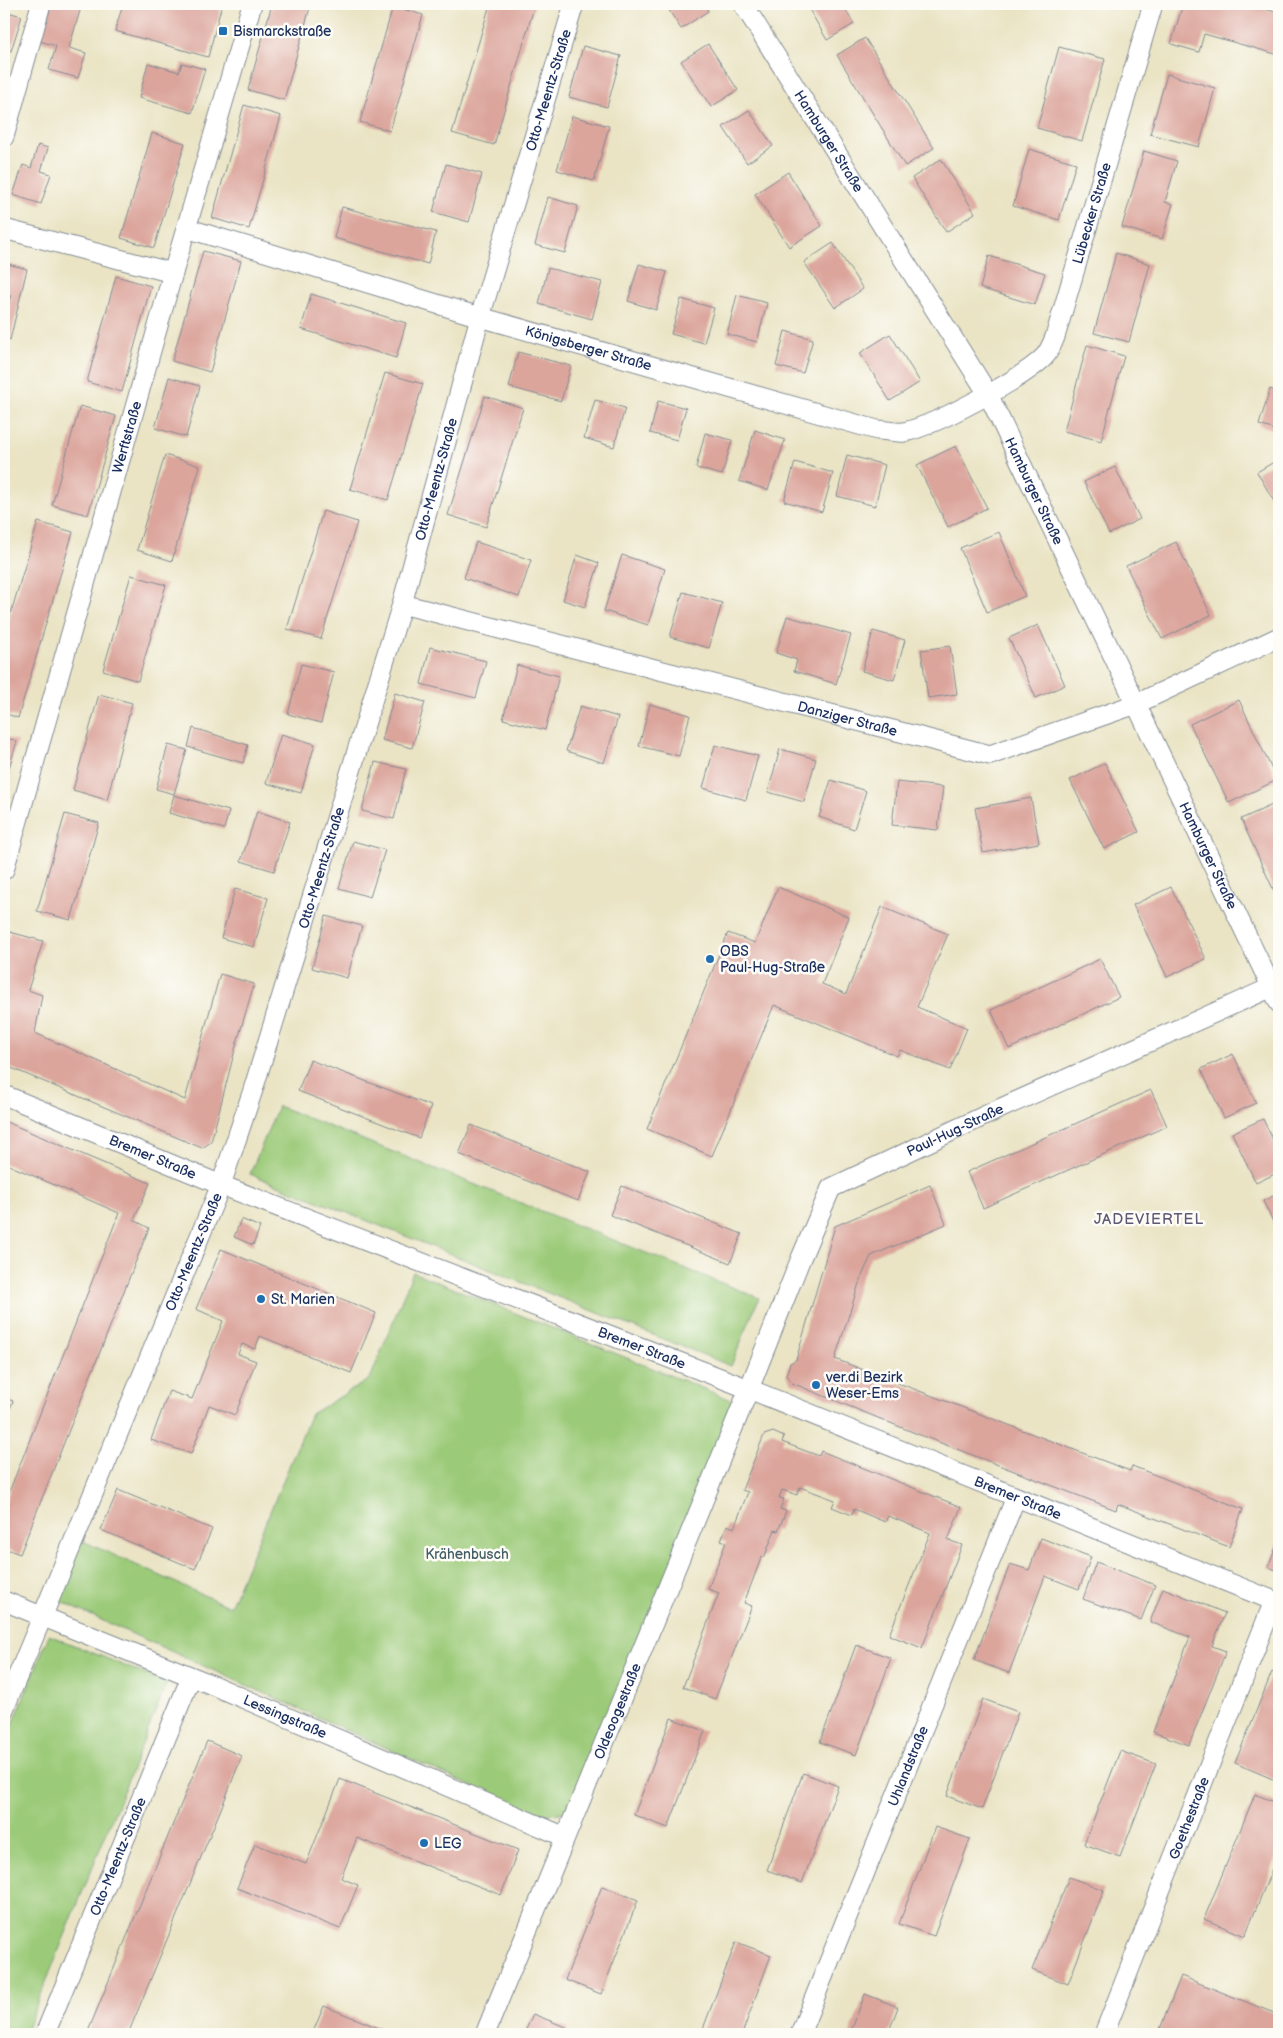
<svg xmlns="http://www.w3.org/2000/svg" width="1283" height="2038" font-family="'Balsamiq Sans',sans-serif">
	<style>
		.green { fill: #9bca78; stroke: #5b7c6b }
		.building { fill: #dba59c }
		.lines { fill: none; stroke-linecap: round; stroke-linejoin: round }
		.street-casing { stroke: #828a92; stroke-width: 21 }
		.street { stroke: #fff; stroke-width: 19 }
		.poi-dot { fill: #1f6fb2; stroke: #fdfcf7; stroke-width: 2 }
		.labels { text-anchor: middle; dominant-baseline: central; stroke-width: 5; stroke-linejoin: round; paint-order: stroke }
		.poi-label { font-size: 14px; fill: #1b2f5e; stroke: #fdfcf7; text-anchor: start }
		.street-label { font-size: 14px; fill: #1b2f5e; stroke: #fdfcf7 }
		.park-label { font-size: 14px; fill: #415e66; stroke: #fdfcf7 }
		.neighbourhood-label { font-size: 15px; letter-spacing: 1px; fill: #5e5874; stroke: #fdfcf7 }
	</style>
	<rect width="100%" height="100%" fill="#fdfcf7"/>
	<filter id="ink" filterUnits="userSpaceOnUse"><feTurbulence type="fractalNoise" baseFrequency=".02" numOctaves="2"/><feDisplacementMap in="SourceGraphic" scale="10" xChannelSelector="R" yChannelSelector="G"/><feConvolveMatrix kernelMatrix="1 2 1 2 8 2 1 2 1" color-interpolation-filters="sRGB"/></filter>
	<filter id="wash" filterUnits="userSpaceOnUse"><feTurbulence type="fractalNoise" baseFrequency=".0096" numOctaves="4" result="noise"/><feDisplacementMap in="SourceGraphic" scale="20" xChannelSelector="R" yChannelSelector="G"/><feGaussianBlur stdDeviation="1.12" result="paint"/><feColorMatrix in="noise" values="0 0 0 0 0 0 0 0 0 0 0 0 0 0 0 0 0 1.4 0 .05"/><feComposite in="paint" operator="in"/></filter>
	<g filter="url(#wash)">
		<rect width="100%" height="100%" fill="#eae4c5"/>
		<!-- green -->
		<g class="green">
			<polygon points="278,1106 759,1298 731,1366 250,1174"/>
			<polygon points="413,1272 744,1405 574,1811 538,1816 50,1597 76,1538 230,1607 311,1414 370,1379"/>
			<polygon points="49,1635 167,1683 25,2034 4,2034 4,1746"/>
		</g>
		<g id="blocks">
			<!-- building -->
			<g class="building">
				<polygon points="52,4 70,4 81,7 69,48 86,53 78,78 49,70 56,46 40,41"/>
				<polygon points="92,4 110,4 108,9"/>
				<polygon points="123,4 222,4 208,57 115,31"/>
				<polygon points="272,4 311,4 284,100 248,90"/>
				<polygon points="490,4 535,4 494,145 452,133"/>
				<polygon points="665,4 704,4 708,11 681,29"/>
				<polygon points="806,4 842,4 854,24 827,40"/>
				<polygon points="1183,4 1247,4 1279,13 1279,55 1204,34 1199,52 1171,44"/>
				<polygon points="393,6 423,15 390,131 360,122"/>
				<polygon points="4,11 22,16 11,51 4,49"/>
				<polygon points="865,38 934,148 905,166 837,55"/>
				<polygon points="708,44 738,90 711,107 681,61"/>
				<polygon points="583,46 621,56 607,107 569,97"/>
				<polygon points="1059,47 1105,59 1082,141 1037,128"/>
				<polygon points="148,63 179,72 182,63 205,69 192,113 139,98"/>
				<polygon points="1167,74 1215,88 1199,147 1150,134"/>
				<polygon points="244,105 281,116 249,229 212,218"/>
				<polygon points="749,110 773,146 747,163 723,127"/>
				<polygon points="572,116 609,126 594,181 557,170"/>
				<polygon points="152,133 185,143 154,248 121,238"/>
				<polygon points="38,145 48,148 41,171 51,174 41,204 13,195 23,165 31,168"/>
				<polygon points="1029,149 1076,163 1059,220 1013,206"/>
				<polygon points="1144,151 1177,161 1165,202 1173,204 1162,239 1122,227"/>
				<polygon points="941,159 975,213 946,232 912,178"/>
				<polygon points="446,164 482,174 469,222 433,212"/>
				<polygon points="788,172 822,226 789,247 755,194"/>
				<polygon points="548,197 578,206 565,253 535,245"/>
				<polygon points="342,207 436,232 428,264 334,238"/>
				<polygon points="833,243 863,289 835,308 804,262"/>
				<polygon points="203,251 241,261 210,372 172,361"/>
				<polygon points="1116,253 1150,264 1129,342 1094,333"/>
				<polygon points="989,256 1045,273 1035,305 980,288"/>
				<polygon points="4,263 27,269 10,340 4,338 4,318 11,296 4,294"/>
				<polygon points="639,264 667,272 656,310 628,301"/>
				<polygon points="548,268 602,282 592,319 539,304"/>
				<polygon points="116,276 151,286 122,392 87,382"/>
				<polygon points="311,294 406,323 396,358 301,329"/>
				<polygon points="737,295 767,303 757,342 727,334"/>
				<polygon points="681,299 714,308 704,343 671,334"/>
				<polygon points="785,331 813,339 803,373 776,366"/>
				<polygon points="890,334 920,382 890,401 860,353"/>
				<polygon points="1087,345 1124,356 1101,441 1064,431"/>
				<polygon points="518,352 571,366 561,401 509,387"/>
				<polygon points="385,373 423,384 388,500 350,489"/>
				<polygon points="169,377 200,386 186,437 155,428"/>
				<polygon points="1270,389 1279,392 1279,431 1259,425"/>
				<polygon points="485,396 523,408 486,527 448,515"/>
				<polygon points="595,400 625,408 614,447 584,438"/>
				<polygon points="658,401 686,408 677,440 650,433"/>
				<polygon points="80,406 116,416 88,515 52,505"/>
				<polygon points="755,430 785,440 768,490 739,481"/>
				<polygon points="705,433 732,440 722,475 696,468"/>
				<polygon points="956,446 987,508 948,527 917,465"/>
				<polygon points="165,455 200,466 172,561 137,550"/>
				<polygon points="847,455 885,465 875,506 837,496"/>
				<polygon points="1279,459 1279,510 1257,472"/>
				<polygon points="795,462 833,473 822,512 784,501"/>
				<polygon points="1115,467 1140,519 1109,534 1084,482"/>
				<polygon points="323,511 357,522 321,639 287,629"/>
				<polygon points="38,522 73,532 18,718 4,713 4,636"/>
				<polygon points="999,532 1025,596 987,612 960,548"/>
				<polygon points="476,542 531,560 519,597 464,578"/>
				<polygon points="1176,542 1211,615 1162,639 1126,566"/>
				<polygon points="577,555 599,563 585,607 563,600"/>
				<polygon points="622,555 665,569 648,625 604,611"/>
				<polygon points="131,575 166,585 138,681 103,670"/>
				<polygon points="683,592 722,603 709,648 670,637"/>
				<polygon points="787,616 851,635 836,684 794,671 797,660 776,653"/>
				<polygon points="1038,625 1065,685 1036,698 1009,638"/>
				<polygon points="873,631 905,640 894,680 862,671"/>
				<polygon points="950,646 957,694 928,698 921,650"/>
				<polygon points="430,647 486,661 476,698 421,684"/>
				<polygon points="301,664 334,672 321,723 288,714"/>
				<polygon points="517,665 559,676 545,730 503,719"/>
				<polygon points="395,693 425,702 412,748 382,740"/>
				<polygon points="99,694 132,703 107,800 73,790"/>
				<polygon points="1239,700 1277,780 1229,803 1190,724"/>
				<polygon points="650,704 690,715 679,756 639,746"/>
				<polygon points="580,706 618,717 604,763 566,751"/>
				<polygon points="193,728 248,745 243,763 188,747"/>
				<polygon points="281,734 315,744 301,793 266,783"/>
				<polygon points="4,737 17,741 4,785"/>
				<polygon points="168,745 187,750 174,794 156,789"/>
				<polygon points="715,745 758,756 746,800 703,788"/>
				<polygon points="780,749 816,759 804,802 768,792"/>
				<polygon points="375,762 406,769 394,819 362,811"/>
				<polygon points="1105,763 1139,832 1104,849 1070,780"/>
				<polygon points="831,780 866,791 854,829 819,817"/>
				<polygon points="897,782 943,787 938,830 892,825"/>
				<polygon points="174,795 229,811 224,829 169,813"/>
				<polygon points="1031,798 1039,843 983,853 975,808"/>
				<polygon points="1279,802 1279,902 1241,819"/>
				<polygon points="257,811 290,822 274,871 241,861"/>
				<polygon points="65,814 99,823 71,920 37,911"/>
				<polygon points="353,841 385,850 370,897 339,888"/>
				<polygon points="778,887 849,917 822,984 846,994 882,907 948,934 917,1007 967,1028 950,1070 900,1050 897,1056 774,1005 712,1156 647,1129 728,933 755,943"/>
				<polygon points="1171,887 1206,959 1167,977 1133,905"/>
				<polygon points="235,889 268,898 254,947 221,938"/>
				<polygon points="326,916 362,926 347,978 312,968"/>
				<polygon points="10,932 43,941 28,990 42,995 35,1033 185,1100 220,974 254,984 236,1046 211,1142 202,1148 4,1065 4,953"/>
				<polygon points="1100,959 1119,997 1009,1049 991,1010"/>
				<polygon points="1233,1054 1256,1103 1224,1118 1201,1069"/>
				<polygon points="310,1060 431,1106 419,1138 298,1091"/>
				<polygon points="1151,1090 1167,1126 983,1208 967,1172"/>
				<polygon points="1263,1119 1279,1153 1279,1172 1256,1183 1232,1133"/>
				<polygon points="4,1121 150,1183 134,1220 149,1228 20,1554 4,1548 4,1505 119,1213 4,1163"/>
				<polygon points="471,1125 590,1172 578,1201 459,1154"/>
				<polygon points="930,1185 946,1224 871,1256 860,1280 835,1359 1130,1471 1132,1466 1243,1509 1229,1547 1118,1504 1116,1510 920,1435 792,1383 786,1375 790,1363 796,1360 835,1226"/>
				<polygon points="622,1186 742,1234 730,1263 610,1215"/>
				<polygon points="1279,1193 1279,1234 1263,1201"/>
				<polygon points="241,1219 260,1227 253,1245 234,1237"/>
				<polygon points="221,1249 376,1313 351,1373 260,1336 255,1349 242,1344 238,1354 256,1361 235,1415 209,1405 191,1454 151,1440 169,1391 192,1399 223,1321 196,1309"/>
				<polygon points="4,1398 13,1401 4,1424"/>
				<polygon points="773,1432 784,1437 782,1442 819,1456 821,1451 961,1507 948,1540 962,1545 922,1648 889,1635 930,1533 888,1516 885,1522 854,1509 852,1515 832,1507 835,1500 800,1487 797,1495 782,1490 779,1498 784,1499 780,1509 786,1511 778,1531 775,1530 764,1558 762,1556 744,1603 752,1606 715,1699 683,1687 719,1593 708,1589 726,1542 721,1540 727,1525 734,1528 748,1492 742,1490 764,1435"/>
				<polygon points="118,1490 212,1529 195,1569 101,1530"/>
				<polygon points="1041,1538 1091,1557 1079,1589 1045,1576 1009,1673 974,1660 1010,1564 1029,1570"/>
				<polygon points="1279,1540 1279,1571 1268,1567"/>
				<polygon points="1096,1562 1155,1585 1141,1620 1083,1599"/>
				<polygon points="1163,1588 1225,1613 1212,1646 1226,1651 1189,1745 1153,1732 1190,1637 1150,1622"/>
				<polygon points="856,1645 891,1658 856,1755 820,1742"/>
				<polygon points="1272,1672 1279,1675 1279,1769 1275,1780 1235,1763"/>
				<polygon points="983,1699 1018,1712 982,1809 947,1796"/>
				<polygon points="671,1718 705,1731 668,1828 634,1815"/>
				<polygon points="207,1741 242,1756 225,1799 128,2034 87,2034"/>
				<polygon points="1120,1751 1156,1764 1120,1857 1084,1844"/>
				<polygon points="803,1773 838,1786 802,1883 767,1870"/>
				<polygon points="340,1779 518,1850 501,1895 357,1838 341,1878 358,1885 340,1929 237,1888 255,1844 306,1864"/>
				<polygon points="1255,1794 1279,1804 1279,1852 1245,1936 1204,1919"/>
				<polygon points="935,1827 970,1839 934,1936 899,1924"/>
				<polygon points="1069,1877 1104,1890 1068,1984 1032,1970"/>
				<polygon points="602,1886 638,1900 601,1994 565,1980"/>
				<polygon points="736,1942 771,1955 742,2034 701,2034"/>
				<polygon points="1181,1976 1279,2015 1279,2034 1158,2034"/>
				<polygon points="865,1994 898,2007 888,2034 850,2034"/>
				<polygon points="324,2006 394,2034 312,2034"/>
				<polygon points="533,2014 568,2028 565,2034 524,2034"/>
			</g>
		</g>
	</g>
	<g filter="url(#ink)">
		<use href="#blocks" fill-opacity="0" stroke="#828a92" stroke-width="1"/>
		<g class="lines">
			<defs>
				<g id="street">
					<path id="s1" d="M743 4 988 394 1279 1003"/>
					<polyline points="4,137 41,4"/>
					<path id="s2" d="M186 228 480 317 877 430C886 430 896 433 904 432 934 426 1022 379 1044 357 1049 352 1052 344 1055 337L1153 4"/>
					<polyline points="4,229 173,273"/>
					<path id="s3" d="M402 604 990 755 1136 704 1279 637"/>
					<path id="s4" d="M4 870 173 273 252 4"/>
					<path id="s5" d="M4 1095 221 1185 749 1389 1279 1603"/>
					<path id="s6" d="M4 1601 210 1684 565 1837"/>
					<path id="s7" d="M4 1709 221 1185 253 1090 402 604 480 317 574 4"/>
					<path id="s8" d="M45 2034 191 1677"/>
					<path id="s9" d="M485 2034 749 1389 801 1258 831 1188 999 1109 1279 984"/>
					<path id="s10" d="M800 2034 1016 1497"/>
					<path id="s11" d="M1104 2034 1274 1601"/>
				</g>
			</defs>
			<!-- street casing -->
			<use href="#street" class="street-casing"/>
			<!-- street -->
			<use href="#street" class="street"/>
		</g>
	</g>
	<!-- markers -->
	<g class="poi-dot">
		<rect x="218" y="26" width="10" height="10" rx="2.5"/>
		<circle cx="710" cy="959" r="5"/>
		<circle cx="261" cy="1299" r="5"/>
		<circle cx="816" cy="1385" r="5"/>
		<circle cx="424" cy="1843" r="5"/>
	</g>
	<g class="labels">
		<!-- poi labels -->
		<g class="poi-label">
			<text x="233" y="31">Bismarckstraße</text>
			<text x="720" y="951">OBS<tspan x="720" dy="16">Paul-Hug-Straße</tspan></text>
			<text x="271" y="1299">St. Marien</text>
			<text x="826" y="1377">ver.di Bezirk<tspan x="826" dy="16">Weser-Ems</tspan></text>
			<text x="434" y="1843">LEG</text>
		</g>
		<!-- street labels -->
		<g class="street-label">
			<text stroke="none"><textPath href="#s7" startOffset="1710">Otto-Meentz-Straße</textPath></text>
			<text stroke="none"><textPath href="#s1" startOffset="162">Hamburger Straße</textPath></text>
			<text stroke="none"><textPath href="#s2" startOffset="1059">Lübecker Straße</textPath></text>
			<text stroke="none"><textPath href="#s2" startOffset="420">Königsberger Straße</textPath></text>
			<text stroke="none"><textPath href="#s4" startOffset="450">Werftstraße</textPath></text>
			<text stroke="none"><textPath href="#s7" startOffset="1305">Otto-Meentz-Straße</textPath></text>
			<text stroke="none"><textPath href="#s1" startOffset="568">Hamburger Straße</textPath></text>
			<text stroke="none"><textPath href="#s3" startOffset="460">Danziger Straße</textPath></text>
			<text stroke="none"><textPath href="#s1" startOffset="972">Hamburger Straße</textPath></text>
			<text stroke="none"><textPath href="#s7" startOffset="900">Otto-Meentz-Straße</textPath></text>
			<text stroke="none"><textPath href="#s9" startOffset="1051">Paul-Hug-Straße</textPath></text>
			<text stroke="none"><textPath href="#s5" startOffset="161">Bremer Straße</textPath></text>
			<text stroke="none"><textPath href="#s7" startOffset="495">Otto-Meentz-Straße</textPath></text>
			<text stroke="none"><textPath href="#s5" startOffset="686">Bremer Straße</textPath></text>
			<text stroke="none"><textPath href="#s5" startOffset="1091">Bremer Straße</textPath></text>
			<text stroke="none"><textPath href="#s9" startOffset="349">Oldeoogestraße</textPath></text>
			<text stroke="none"><textPath href="#s6" startOffset="304">Lessingstraße</textPath></text>
			<text stroke="none"><textPath href="#s10" startOffset="289">Uhlandstraße</textPath></text>
			<text stroke="none"><textPath href="#s11" startOffset="232">Goethestraße</textPath></text>
			<text stroke="none"><textPath href="#s8" startOffset="192">Otto-Meentz-Straße</textPath></text>
		</g>
		<!-- park labels -->
		<g class="park-label">
			<text x="467" y="1554">Krähenbusch</text>
		</g>
		<!-- neighbourhood labels -->
		<g class="neighbourhood-label">
			<text x="1149" y="1219">JADEVIERTEL</text>
		</g>
	</g>
	<!-- margin -->
	<rect width="1283" height="2038" fill="none" stroke="#fdfcf7" stroke-width="20"/>
</svg>
